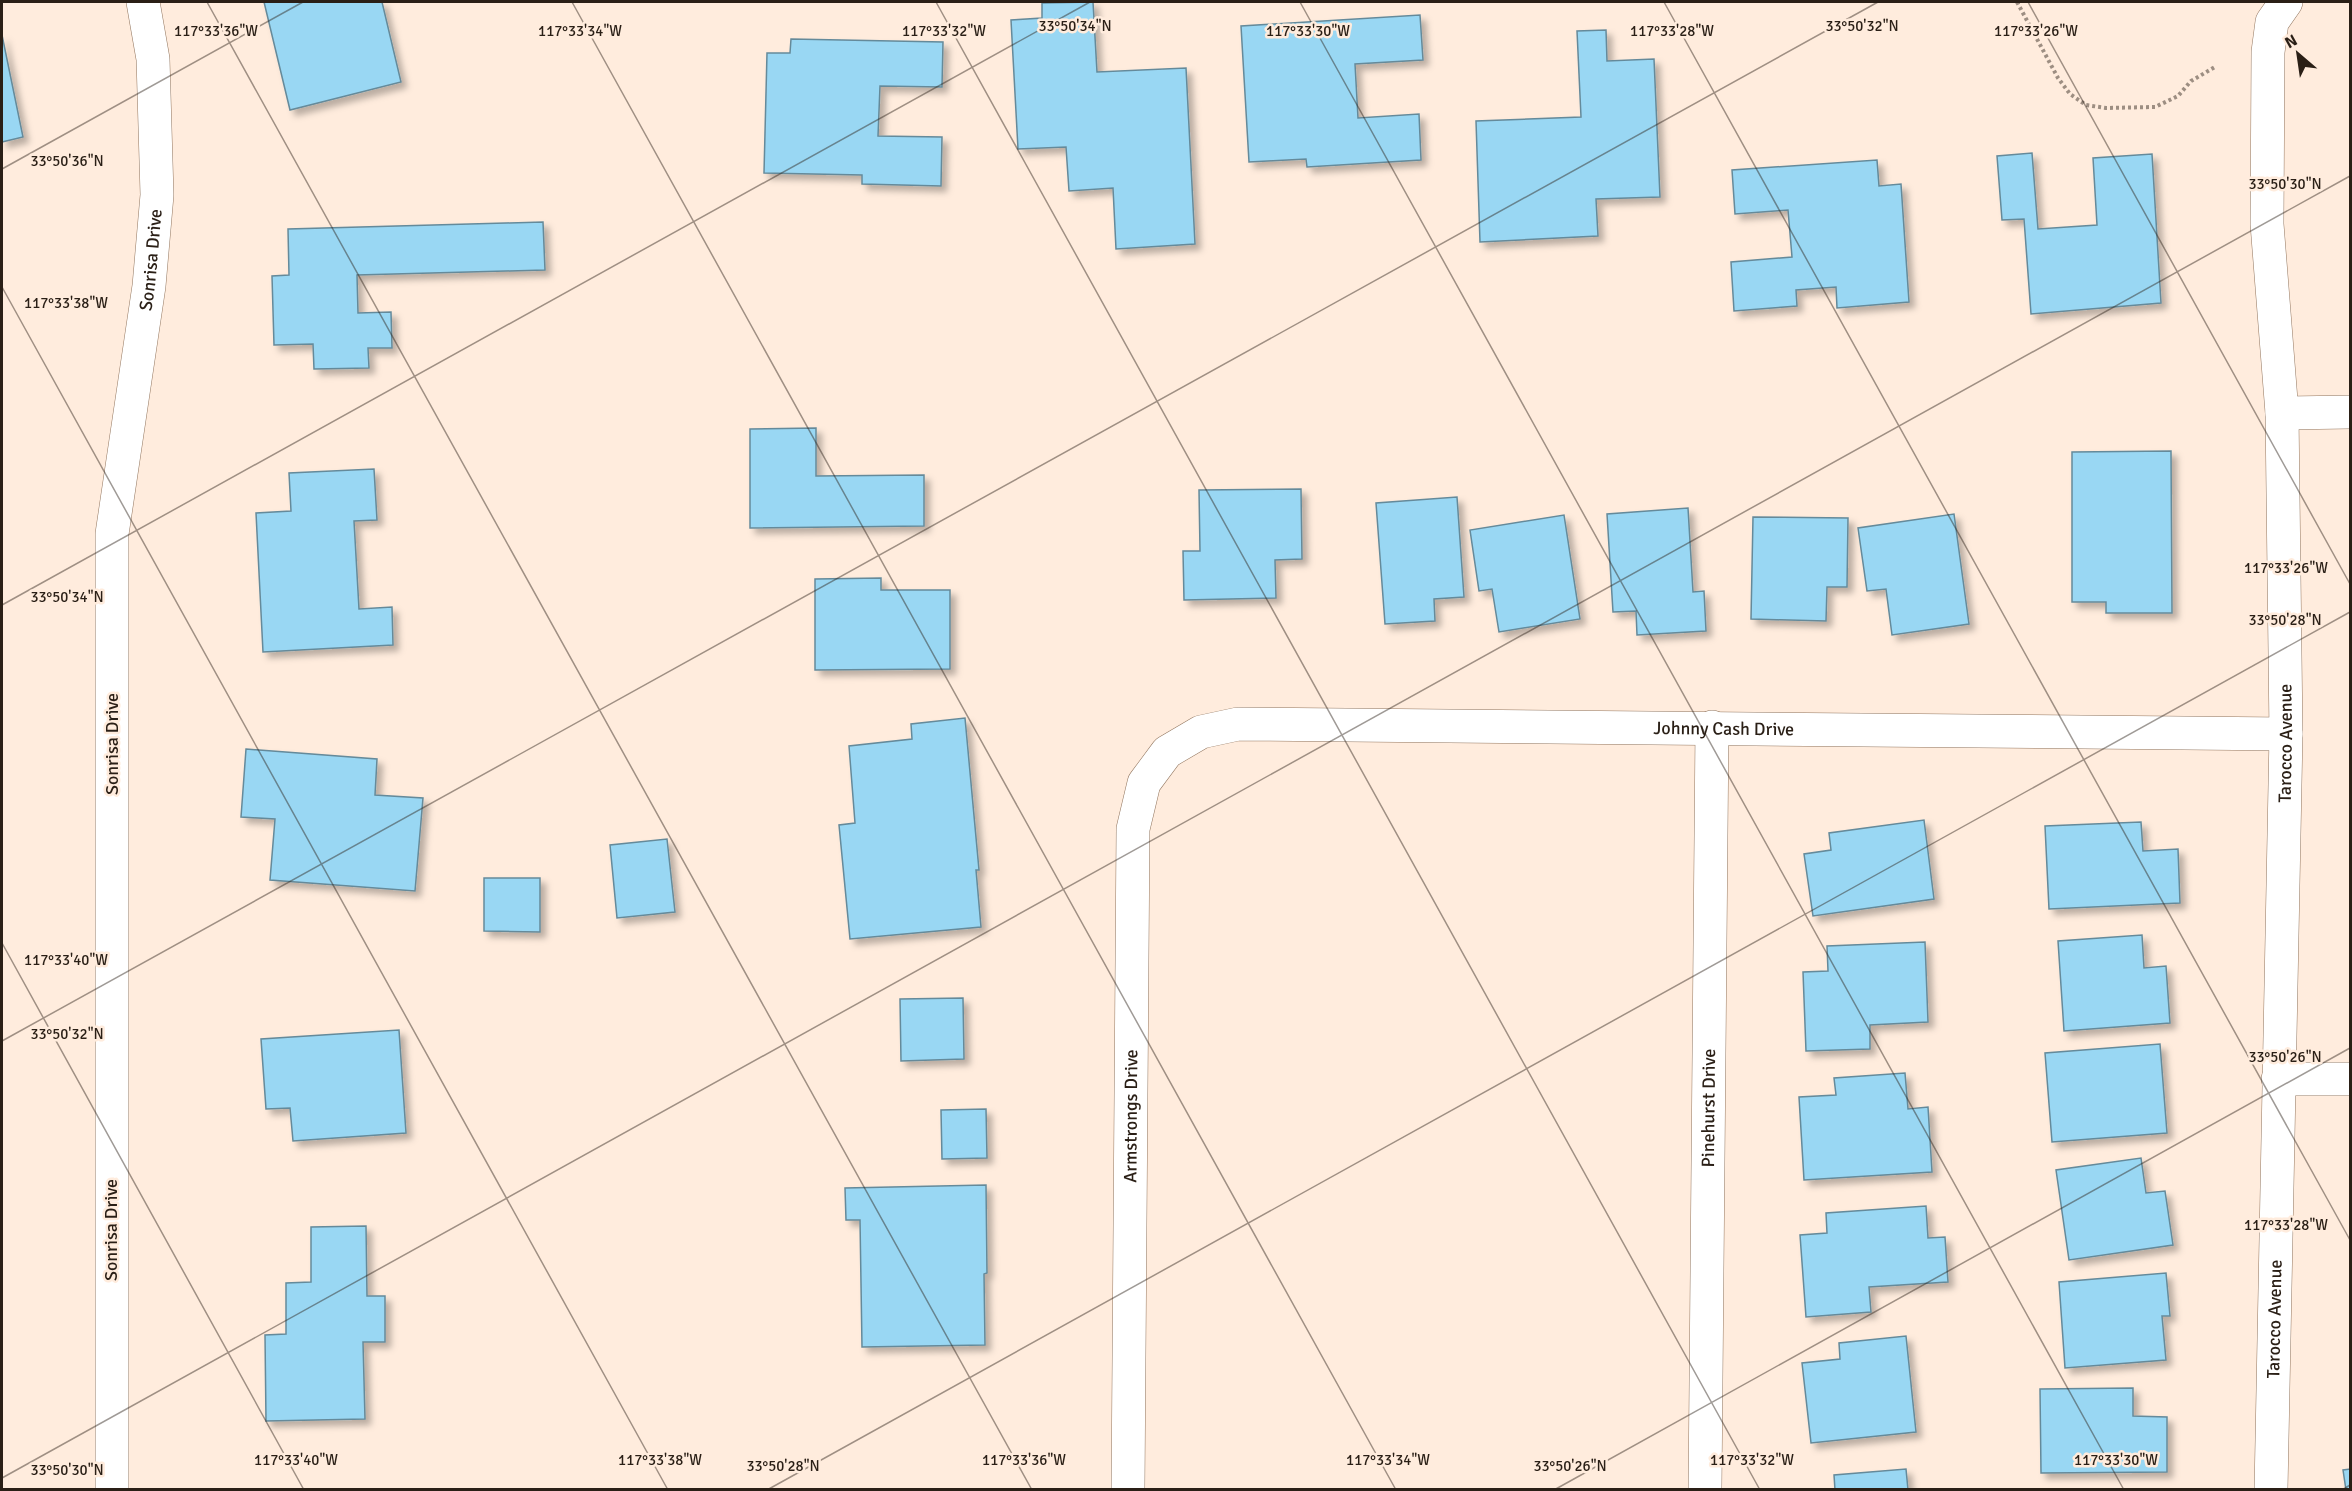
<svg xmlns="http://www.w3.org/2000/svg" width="2352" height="1491" font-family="Signika,sans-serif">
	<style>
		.building { fill: #99d7f3; stroke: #658a9a; stroke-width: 1.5; filter: url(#shadow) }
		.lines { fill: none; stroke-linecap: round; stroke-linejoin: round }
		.minor-casing { stroke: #92765f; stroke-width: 34 }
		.path { stroke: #9d8e82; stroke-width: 4; stroke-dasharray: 3 3; stroke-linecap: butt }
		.minor { stroke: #fff; stroke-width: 33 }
		.ticks { fill: none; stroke: #2a1f16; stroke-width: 1.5; stroke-opacity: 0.45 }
		.labels { text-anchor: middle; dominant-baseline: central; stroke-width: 5; stroke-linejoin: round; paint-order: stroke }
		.street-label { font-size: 18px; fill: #2a1f16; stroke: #ffecdd }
		.ticks-label { font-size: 15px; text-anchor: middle; fill: #2a1f16; stroke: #ffecdd; stroke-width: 5; stroke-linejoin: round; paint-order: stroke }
	</style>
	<defs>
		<filter id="shadow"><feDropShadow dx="5.5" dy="5.5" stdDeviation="3" flood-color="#0004"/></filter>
	</defs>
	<rect width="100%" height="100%" fill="#ffecdd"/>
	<!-- building -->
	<g class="building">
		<polygon points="264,2 382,2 401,82 290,110"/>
		<polygon points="1093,2 1097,72 1186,68 1195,244 1116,249 1113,188 1069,191 1066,147 1018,149 1011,20 1042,18 1042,3"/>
		<polygon points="1420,15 1423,60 1355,64 1358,118 1419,114 1421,160 1307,167 1306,159 1249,162 1241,26"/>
		<polygon points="1606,30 1607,61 1654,59 1660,197 1596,199 1598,236 1480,242 1476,121 1581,117 1577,31"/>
		<polygon points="2,35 23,137 2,142"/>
		<polygon points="791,39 943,42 942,87 880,86 878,136 942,137 941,186 862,184 862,175 764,173 767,53 790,53"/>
		<polygon points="2032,153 2038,229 2097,225 2093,158 2152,154 2161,303 2031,314 2024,219 2002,220 1997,156"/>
		<polygon points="1877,160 1879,186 1901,184 1909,302 1837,308 1836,287 1796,290 1797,306 1734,311 1731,262 1792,257 1788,210 1735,214 1732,170"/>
		<polygon points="543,222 545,270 357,275 358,313 391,312 392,348 368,348 369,368 314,369 313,344 274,345 272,276 289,275 288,229"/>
		<polygon points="816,428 816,476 924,475 924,526 750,528 750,429"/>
		<polygon points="2171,451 2172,613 2106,613 2106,602 2072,602 2072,452"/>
		<polygon points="374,469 377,520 354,521 359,609 392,607 393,645 263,652 256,513 291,511 289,473"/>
		<polygon points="1301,489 1302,559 1275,560 1276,598 1184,600 1183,551 1200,551 1199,490"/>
		<polygon points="1457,497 1464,597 1434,599 1435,621 1385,624 1376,503"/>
		<polygon points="1688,508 1693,592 1704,591 1706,631 1637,635 1636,611 1613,612 1607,514"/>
		<polygon points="1954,514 1969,624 1892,635 1886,589 1867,591 1858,528"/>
		<polygon points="1564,515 1580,619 1499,632 1492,589 1479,591 1470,530"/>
		<polygon points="1753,517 1848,518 1847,587 1827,587 1826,621 1751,619"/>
		<polygon points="881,578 881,590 950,590 950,669 815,670 815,579"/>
		<polygon points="965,718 979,870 976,870 981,927 850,939 839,825 855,823 849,746 912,739 911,724"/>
		<polygon points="246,749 377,759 375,795 423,798 415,891 270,880 275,819 241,817"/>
		<polygon points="1924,820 1934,899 1813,916 1804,854 1831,850 1829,833"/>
		<polygon points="2141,822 2143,851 2178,849 2180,903 2049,909 2045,826"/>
		<polygon points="667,839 675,912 617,918 610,845"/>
		<polygon points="484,878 540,878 540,932 484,931"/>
		<polygon points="2142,935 2144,968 2166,966 2170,1023 2064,1031 2058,941"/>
		<polygon points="1925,942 1928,1022 1870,1025 1870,1049 1806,1051 1803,972 1828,971 1827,946"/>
		<polygon points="963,998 964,1059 901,1061 900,999"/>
		<polygon points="399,1030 406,1133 293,1141 290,1108 266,1109 261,1039"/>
		<polygon points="2160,1044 2167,1133 2052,1142 2045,1053"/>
		<polygon points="1905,1073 1908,1109 1928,1107 1932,1172 1804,1180 1799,1097 1836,1095 1834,1078"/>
		<polygon points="986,1109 987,1158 942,1159 941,1110"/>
		<polygon points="2141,1158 2146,1193 2165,1191 2173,1245 2069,1260 2056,1170"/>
		<polygon points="986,1185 987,1273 984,1274 985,1345 862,1347 860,1220 846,1220 845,1188"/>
		<polygon points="1926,1206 1928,1238 1945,1237 1948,1282 1869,1287 1871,1312 1806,1317 1800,1235 1827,1233 1826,1213"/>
		<polygon points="366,1226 367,1296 385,1296 385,1342 363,1342 365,1419 266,1421 265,1335 286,1334 286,1283 311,1282 311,1227"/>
		<polygon points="2166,1273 2170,1316 2162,1316 2166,1360 2065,1368 2059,1282"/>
		<polygon points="1906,1336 1916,1432 1811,1443 1802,1363 1840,1359 1839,1343"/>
		<polygon points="2133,1388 2133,1416 2167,1417 2167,1472 2041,1473 2040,1389"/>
		<polygon points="1906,1469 1908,1490 1835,1490 1834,1475"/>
		<polygon points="2350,1469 2350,1490 2346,1490 2343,1470"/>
	</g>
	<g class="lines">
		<defs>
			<g id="minor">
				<polyline points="2282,413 2350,412"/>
				<polyline points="2278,1079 2350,1079"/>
				<path id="s1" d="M112 1490V534L149 286 157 195 153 59 143 2"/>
				<path id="s2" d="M1128 1490 1133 829 1144 783 1167 752 1201 732 1238 724 2286 734"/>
				<path id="s3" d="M1705 1490 1712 727"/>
				<path id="s4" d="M2271 1490 2286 734 2282 413 2267 224 2268 52 2272 22 2286 2"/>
			</g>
		</defs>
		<!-- minor casing -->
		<use href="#minor" class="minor-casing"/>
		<!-- path -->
		<polyline class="path" points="2017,2 2058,78 2070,94 2086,105 2106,108 2155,107 2178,96 2191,81 2215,67"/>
		<!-- minor -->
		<use href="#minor" class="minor"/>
	</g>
	<!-- ticks -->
	<path class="ticks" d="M207 2 1032 1490M572 2 1396 1490M936 2 1760 1490M1300 2 2124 1490M1664 2 2350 1240M2028 2 2350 584M2 169 303 2M2 287 668 1490M2 605 1090 2M2 943 304 1490M2 1041 1878 2M2 1478 2350 176M767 1490 2350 612M1554 1490 2350 1048M2342 1490 2350 1485"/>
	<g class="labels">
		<!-- street labels -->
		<g class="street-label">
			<text stroke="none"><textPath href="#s1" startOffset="1233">Sonrisa Drive</textPath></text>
			<text stroke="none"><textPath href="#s2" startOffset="1310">Johnny Cash Drive</textPath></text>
			<text stroke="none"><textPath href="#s4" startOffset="747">Tarocco Avenue</textPath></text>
			<text transform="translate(112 744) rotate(-90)">Sonrisa Drive</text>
			<text stroke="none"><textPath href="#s3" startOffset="382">Pinehurst Drive</textPath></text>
			<text stroke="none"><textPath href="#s2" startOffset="374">Armstrongs Drive</textPath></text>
			<text transform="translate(111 1230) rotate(-90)">Sonrisa Drive</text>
			<text stroke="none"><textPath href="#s4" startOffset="171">Tarocco Avenue</textPath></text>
		</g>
	</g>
	<g class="ticks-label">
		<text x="1075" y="31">33°50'34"N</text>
		<text x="1862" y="31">33°50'32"N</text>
		<text x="216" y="36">117°33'36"W</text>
		<text x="580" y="36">117°33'34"W</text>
		<text x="944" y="36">117°33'32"W</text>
		<text x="1308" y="36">117°33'30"W</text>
		<text x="1672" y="36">117°33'28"W</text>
		<text x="2036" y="36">117°33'26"W</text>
		<text x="67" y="166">33°50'36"N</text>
		<text x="2285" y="189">33°50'30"N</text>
		<text x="66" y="308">117°33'38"W</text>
		<text x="2286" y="573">117°33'26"W</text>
		<text x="67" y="602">33°50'34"N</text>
		<text x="2285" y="625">33°50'28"N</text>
		<text x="66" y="965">117°33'40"W</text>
		<text x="67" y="1039">33°50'32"N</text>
		<text x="2285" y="1062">33°50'26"N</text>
		<text x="2286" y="1230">117°33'28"W</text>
		<text x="296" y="1465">117°33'40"W</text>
		<text x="660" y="1465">117°33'38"W</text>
		<text x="1024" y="1465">117°33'36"W</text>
		<text x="1388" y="1465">117°33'34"W</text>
		<text x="1752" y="1465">117°33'32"W</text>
		<text x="2116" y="1465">117°33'30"W</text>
		<text x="783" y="1471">33°50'28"N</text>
		<text x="1570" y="1471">33°50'26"N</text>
		<text x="67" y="1475">33°50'30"N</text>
	</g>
	<!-- border -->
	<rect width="2352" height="1491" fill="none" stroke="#2a1f16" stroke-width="6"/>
	<!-- north arrow -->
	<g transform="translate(2298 54) rotate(331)" stroke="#ffecdd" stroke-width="4.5" paint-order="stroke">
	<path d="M0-4.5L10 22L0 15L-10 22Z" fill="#2a1f16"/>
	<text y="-9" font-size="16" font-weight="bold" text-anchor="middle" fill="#2a1f16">N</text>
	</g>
</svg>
